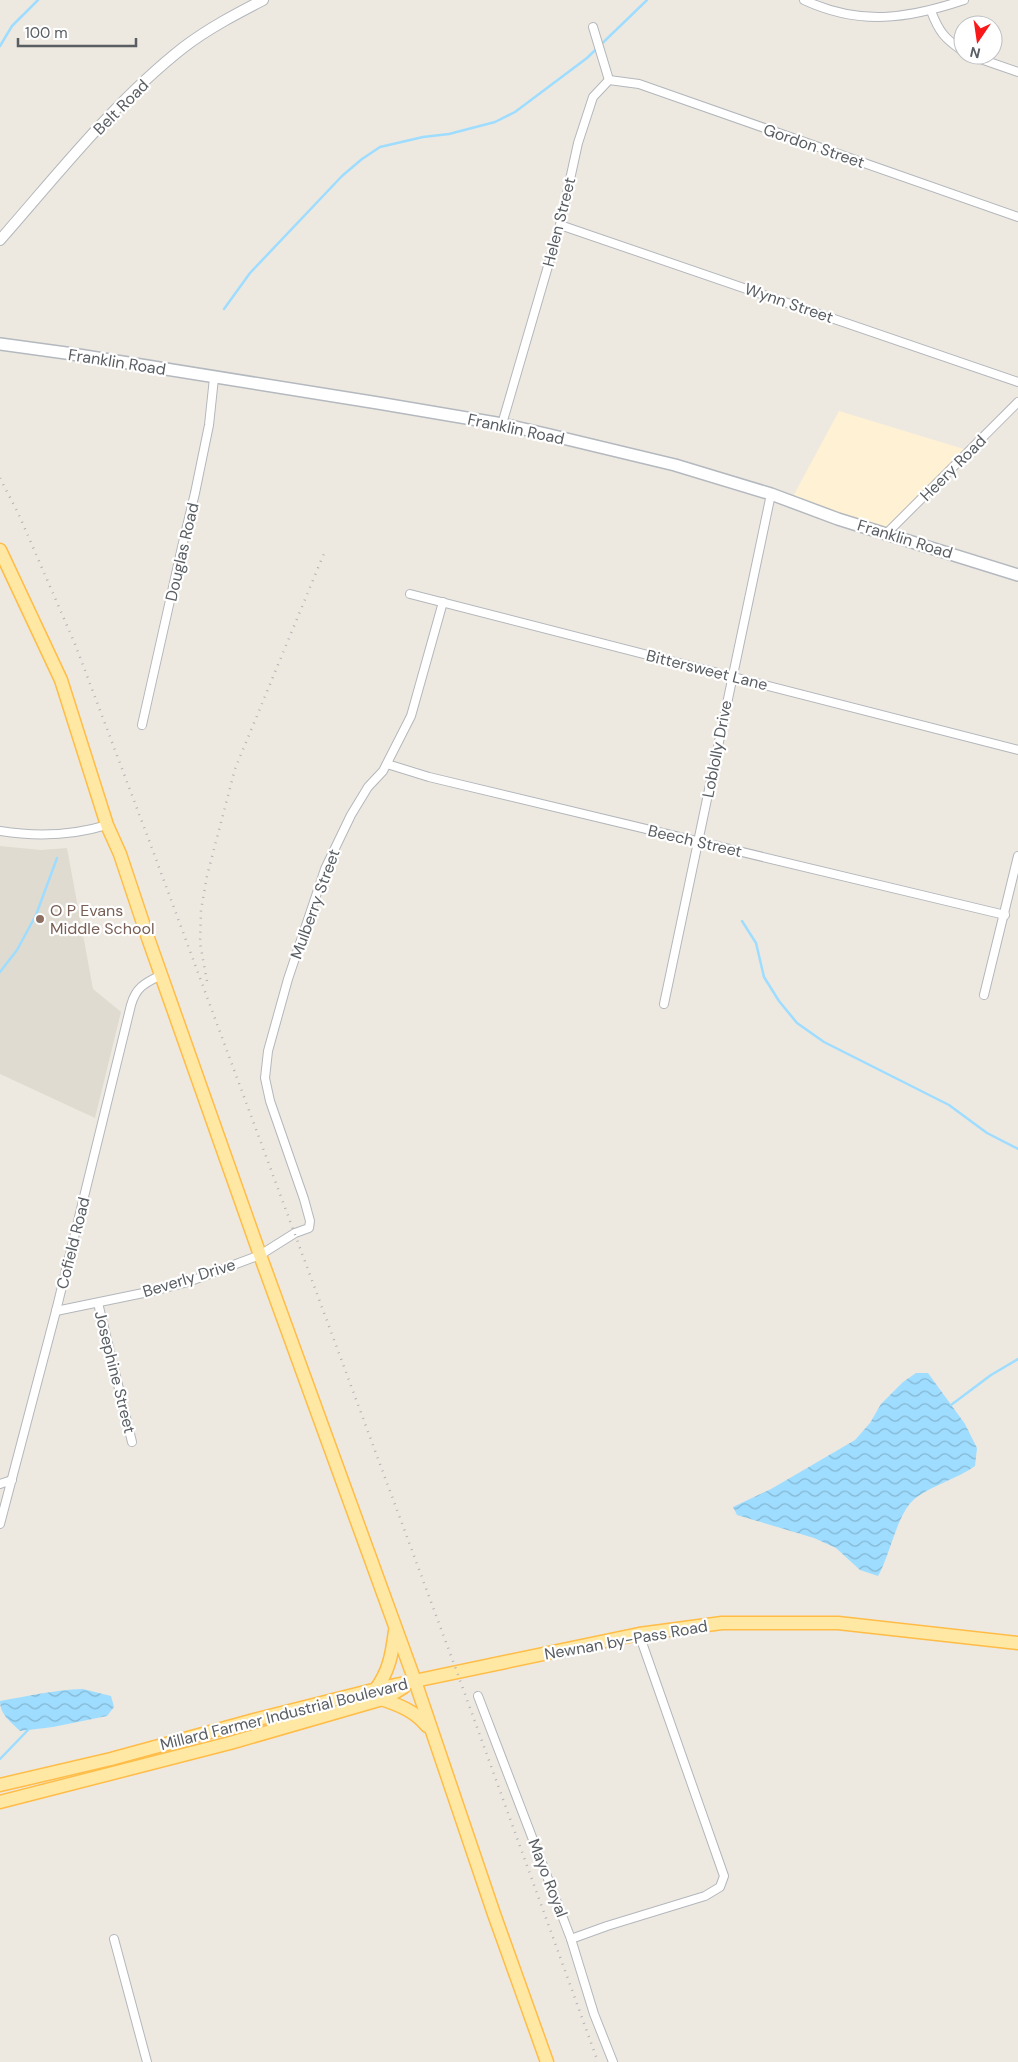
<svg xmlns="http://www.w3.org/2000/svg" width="1018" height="2062" font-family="'DM Sans',sans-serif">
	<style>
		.commercial { fill: #fff1d3 }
		.education { fill: #e0dbd0 }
		.water { fill: url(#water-waves) }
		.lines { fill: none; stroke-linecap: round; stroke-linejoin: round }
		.stream { stroke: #9eddff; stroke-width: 2.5 }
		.minor-casing { stroke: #b3b7bc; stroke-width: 10 }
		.tertiary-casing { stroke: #b3b7bc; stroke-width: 12 }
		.secondary-casing { stroke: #b4b9bf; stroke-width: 14 }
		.primary-casing { stroke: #ffbc47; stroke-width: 15 }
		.minor { stroke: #fff; stroke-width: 8 }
		.tertiary { stroke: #fff; stroke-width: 10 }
		.secondary { stroke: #fff; stroke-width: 11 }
		.primary { stroke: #ffe8a3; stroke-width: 12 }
		.rail { stroke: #b2b3b4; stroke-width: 2.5; stroke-dasharray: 1 6; stroke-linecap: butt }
		.education-dot { fill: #8d6e63; stroke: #fff; stroke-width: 2 }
		.labels { text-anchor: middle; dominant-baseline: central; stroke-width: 4.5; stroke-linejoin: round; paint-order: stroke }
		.street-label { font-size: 16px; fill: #595e63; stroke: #fff }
		.education-label { font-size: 16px; fill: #785e54; stroke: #fff; text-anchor: start }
	</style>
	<defs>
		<pattern id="water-waves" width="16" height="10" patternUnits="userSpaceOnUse" patternTransform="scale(1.25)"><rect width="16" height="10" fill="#9eddff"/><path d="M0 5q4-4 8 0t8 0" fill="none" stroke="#84b6d2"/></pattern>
	</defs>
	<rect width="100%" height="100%" fill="#eee9e0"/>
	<!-- commercial -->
	<polygon class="commercial" points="839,411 967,450 887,536 790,502"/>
	<!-- education -->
	<polygon class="education" points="0,846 41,850 67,848 93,989 121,1012 95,1118 0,1074"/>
	<!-- water -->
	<g class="water">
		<path d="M916 1373H928L965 1424 977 1448 975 1466C957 1479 935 1484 917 1497 897 1511 891 1554 878 1576L860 1570 836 1548 814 1538 737 1515 733 1507 771 1489 855 1440 870 1423 881 1404 903 1382Z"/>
		<path d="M83 1689 111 1696 114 1707 107 1716 53 1727 20 1731C11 1722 0 1715 0 1701 28 1696 54 1690 83 1689Z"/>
	</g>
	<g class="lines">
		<!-- stream -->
		<g class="stream">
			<polyline points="0,46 12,26 38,0"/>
			<polyline points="224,309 250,273 342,176 362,159 380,147 423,137 449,134 495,122 515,112 587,58 647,0"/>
			<polyline points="742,921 756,943 764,977 779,1001 797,1023 824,1042 949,1105 987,1133 1018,1149"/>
			<polyline points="0,972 17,950 36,915 57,858"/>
			<polyline points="951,1405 991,1375 1018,1359"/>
			<polyline points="0,1759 29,1729"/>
		</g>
		<defs>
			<g id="minor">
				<path d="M804 0C860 26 907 19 964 0"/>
				<path d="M931 11C939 32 945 39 963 51"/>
				<polyline points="593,27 609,80"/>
				<polyline points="969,55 1018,72"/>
				<polyline points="609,80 639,84 1018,217"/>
				<polyline points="560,225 1018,382"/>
				<polyline points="502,424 560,225 578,143 593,97 609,80"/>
				<polyline points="887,533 1018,402"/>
				<polyline points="410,594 1018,750"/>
				<polyline points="142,725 182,547 195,493 209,425 214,378"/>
				<polyline points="387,764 429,777 1005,915"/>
				<path d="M0 831C37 837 71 836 107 825"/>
				<polyline points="984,995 1018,856"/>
				<polyline points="664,1004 771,494"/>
				<polyline points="98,1303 132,1442"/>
				<polyline points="56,1311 153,1291 188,1282 260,1255 295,1233 309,1228 310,1221 304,1199 270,1101 265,1078 268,1051 288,979 325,869 351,815 368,787 383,771 411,716 443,602"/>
				<polyline points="0,1484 12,1480"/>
				<path d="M0 1524 56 1311 131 1005C136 987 145 983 161 975"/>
				<polyline points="478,1696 571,1939 594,2014 613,2062"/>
				<polyline points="114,1939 147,2062"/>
				<polyline points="571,1939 607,1926 705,1896 720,1887 724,1876 639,1634"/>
			</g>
			<path id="tertiary" d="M0 240C58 174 115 101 184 47 209 28 236 14 263 0"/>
			<polyline id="secondary" points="0,344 66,353 378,403 502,424 550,435 675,465 771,494 838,519 1018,575"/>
			<g id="primary">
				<polyline points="0,550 61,680 107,825 120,854 148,938 260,1255 415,1681 494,1914 547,2062"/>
				<path d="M375 1690C389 1672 392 1654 395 1631"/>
				<path d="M381 1699C399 1705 415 1711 427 1726"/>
				<polyline points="0,1785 111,1759 254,1720 381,1688 639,1634 722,1623 838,1623 1018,1643"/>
				<polyline points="0,1802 230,1743 386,1698 404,1687"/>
			</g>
		</defs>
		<!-- minor casing -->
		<use href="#minor" class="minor-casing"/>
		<!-- tertiary casing -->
		<use href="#tertiary" class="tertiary-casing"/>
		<!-- secondary casing -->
		<use href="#secondary" class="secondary-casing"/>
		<!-- primary casing -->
		<use href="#primary" class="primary-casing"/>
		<!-- minor -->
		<use href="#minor" class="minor"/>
		<!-- tertiary -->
		<use href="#tertiary" class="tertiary"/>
		<!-- secondary -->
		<use href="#secondary" class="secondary"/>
		<!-- primary -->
		<use href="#primary" class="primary"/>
		<!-- rail -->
		<g class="rail">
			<polyline points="0,478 19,515 75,644 150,843 457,1672 598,2062"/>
			<polyline points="207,981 200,943 201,910 207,876 235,769 325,551"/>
		</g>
	</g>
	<!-- markers -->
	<circle class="education-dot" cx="40" cy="919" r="5"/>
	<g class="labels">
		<!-- street labels -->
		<g class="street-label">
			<text transform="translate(121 107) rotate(-45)">Belt Road</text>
			<text transform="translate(814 146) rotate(19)">Gordon Street</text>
			<text transform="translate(559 222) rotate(-76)">Helen Street</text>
			<text transform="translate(789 303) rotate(19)">Wynn Street</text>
			<text transform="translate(117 362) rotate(9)">Franklin Road</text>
			<text transform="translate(516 429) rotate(12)">Franklin Road</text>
			<text transform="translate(953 468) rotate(-45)">Heery Road</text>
			<text transform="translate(905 539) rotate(17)">Franklin Road</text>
			<text transform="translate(182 552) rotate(-77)">Douglas Road</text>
			<text transform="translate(707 670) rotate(14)">Bittersweet Lane</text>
			<text transform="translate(717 749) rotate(-79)">Loblolly Drive</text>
			<text transform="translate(695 841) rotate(13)">Beech Street</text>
			<text transform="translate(315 904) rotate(-70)">Mulberry Street</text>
			<text transform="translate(73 1243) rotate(-76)">Cofield Road</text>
			<text transform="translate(189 1278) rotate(-17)">Beverly Drive</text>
			<text transform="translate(115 1372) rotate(76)">Josephine Street</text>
			<text transform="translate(626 1640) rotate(-10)">Newnan by-Pass Road</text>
			<text transform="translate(284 1714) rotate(-14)">Millard Farmer Industrial Boulevard</text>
			<text transform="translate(548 1878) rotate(69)">Mayo Royal</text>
		</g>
		<!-- education labels -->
		<g class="education-label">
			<text x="50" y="910">O P Evans<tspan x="50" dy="18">Middle School</tspan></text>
		</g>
	</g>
	<!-- north arrow -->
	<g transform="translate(978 40) rotate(193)"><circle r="24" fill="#ffffff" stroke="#bdbfc1"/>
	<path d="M0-4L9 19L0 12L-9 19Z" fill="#fa191a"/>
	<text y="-8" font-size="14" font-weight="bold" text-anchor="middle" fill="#595e63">N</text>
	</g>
	<!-- scale -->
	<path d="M18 38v8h118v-8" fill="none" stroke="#595e63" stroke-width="2.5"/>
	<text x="25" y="38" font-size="15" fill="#595e63" stroke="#ffffff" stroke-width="4" paint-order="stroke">100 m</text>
</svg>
